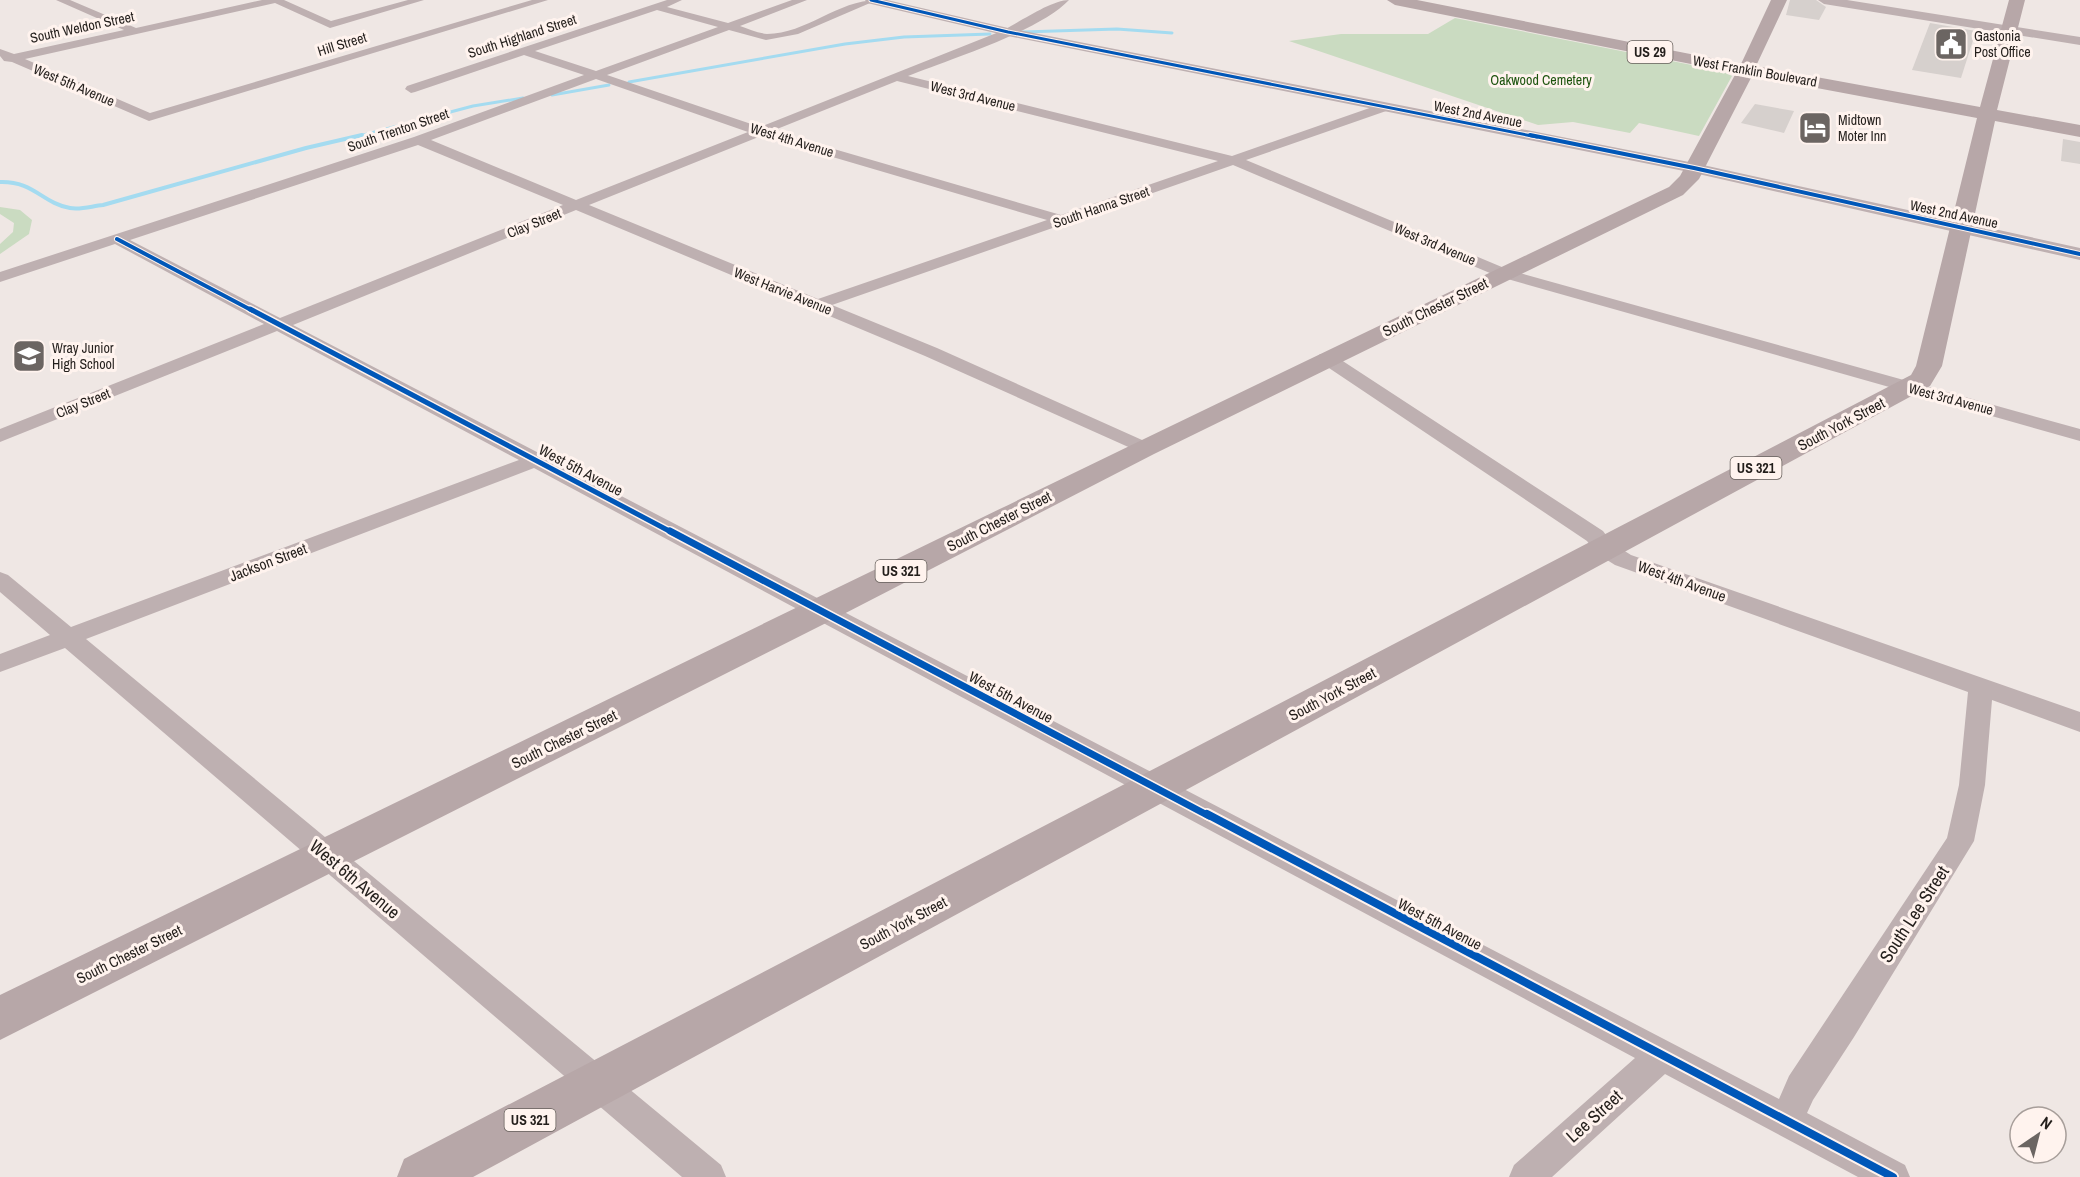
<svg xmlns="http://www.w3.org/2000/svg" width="2080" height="1177" font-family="'Archivo Narrow',sans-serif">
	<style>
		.green { fill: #cadbc1 }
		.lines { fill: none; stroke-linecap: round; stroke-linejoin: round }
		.stream-far1 { stroke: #a4dbf0; stroke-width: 3 }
		.stream { stroke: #a4dbf0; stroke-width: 4 }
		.building { fill: #d6d0cd }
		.minor { fill: #beb0b1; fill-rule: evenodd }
		.tertiary { fill: #beb0b1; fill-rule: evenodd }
		.primary { fill: #b7a7a8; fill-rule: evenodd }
		.cycleway-far4-casing { stroke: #fff3ee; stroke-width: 5 }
		.cycleway-far3-casing { stroke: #fff3ee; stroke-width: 6 }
		.cycleway-far2-casing { stroke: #fff3ee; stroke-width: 8 }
		.cycleway-far1-casing { stroke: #fff3ee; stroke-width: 10 }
		.cycleway-casing { stroke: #fff3ee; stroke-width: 12 }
		.cycleway-far4 { stroke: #0057b8; stroke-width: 3 }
		.cycleway-far3 { stroke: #0057b8; stroke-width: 4 }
		.cycleway-far2 { stroke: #0057b8; stroke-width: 5 }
		.cycleway-far1 { stroke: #0057b8; stroke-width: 7 }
		.cycleway { stroke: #0057b8; stroke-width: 8 }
		.labels { text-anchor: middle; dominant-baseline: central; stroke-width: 6; stroke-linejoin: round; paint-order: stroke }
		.far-street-label { font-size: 14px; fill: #241f1c; stroke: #fff3ee }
		.far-poi-label { font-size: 14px; fill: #241f1c; stroke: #fff3ee; text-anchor: start }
		.shield { fill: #fff3ee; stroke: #665f5b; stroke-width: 1.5 }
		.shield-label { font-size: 14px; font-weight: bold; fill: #241f1c }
		.far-park-label { font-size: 14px; fill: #1d540e; stroke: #fff3ee }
		.street-label { font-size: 15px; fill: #241f1c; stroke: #fff3ee }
		.near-street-label { font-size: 18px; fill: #241f1c; stroke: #fff3ee }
	</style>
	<rect width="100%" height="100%" fill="#efe7e4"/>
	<!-- green -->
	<g class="green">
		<polygon points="1455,18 1722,71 1732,76 1699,136 1639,123 1630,133 1573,122 1538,125 1289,41 1341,34 1428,34"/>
		<polygon points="0,207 20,210 32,220 29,234 0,254 0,244 13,232 14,223 0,214"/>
	</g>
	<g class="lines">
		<!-- stream-far1 -->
		<g class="stream-far1">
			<polyline points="1023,32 1117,29 1172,33"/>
			<polyline points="629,82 845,44 904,37 990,34"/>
			<polyline points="552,95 609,85"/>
			<polyline points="356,137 473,106 523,98"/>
		</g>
		<!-- stream -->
		<path class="stream" d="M0 182C34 181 42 203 70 208 81 210 92 206 103 205L306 148 362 135"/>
	</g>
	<!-- building -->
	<g class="building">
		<polygon points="1790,0 1816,0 1826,7 1819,20 1786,15"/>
		<polygon points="1930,23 1976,31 1961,78 1912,70"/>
		<polygon points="1755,104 1794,111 1784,133 1741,123"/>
		<polygon points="2063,139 2080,142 2080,164 2061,161"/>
	</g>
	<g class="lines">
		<!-- minor -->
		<g class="minor">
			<polygon points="56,0 70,0 136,28 262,0 284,0 331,21 408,0 424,0 330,28 275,3 25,59 150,113 532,0 548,0 149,121 12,62 4,61 0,56 0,49 14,54 124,30"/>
			<path d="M667 0H682L667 7 728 23 792 0H807L740 26C748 29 758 33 767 34 806 34 838 0 877 0L798 34 766 40 729 30 607 75 760 127 1004 30C1021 21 1052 0 1069 0 1040 31 950 59 908 76L1232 156 1381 104H1389L1391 107 1389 110 1246 160 1509 270 2080 429V441L1497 276 1233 165 832 305 937 348 1151 444 1154 448 1151 452 1144 454 925 356 576 210 293 325 1779 1099 1789 1076 1947 838 1959 785 1968 692 1615 565 1596 553 1587 541 1320 362 1317 358 1320 354H1332L1603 531 1612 543 1631 555 2080 712V732L1992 700 1985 785 1974 841 1854 1037 1813 1100 1807 1113 1905 1165 1910 1177H1858L1665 1074 1552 1177H1509L1514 1165 1635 1058 534 468 86 639 721 1165 726 1177H682L65 648 0 672V654L50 635 0 592V572L8 575 71 627 519 460 277 331 0 442V429L264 324 115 244 0 282V272L414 137 584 75 524 55 415 92 411 93 405 89 407 86ZM657 10 718 27 596 71 535 51ZM596 79 748 132 576 200 431 140ZM897 81 1218 161 1061 215 772 131ZM761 136 1047 220 818 299 589 205ZM418 145 563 205 280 318 130 240Z"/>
		</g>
		<!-- tertiary -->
		<g class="tertiary">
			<polygon points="865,0 887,0 1008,28 1694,163 2080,248 2080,260 1694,173 1008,36 867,3"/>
			<polygon points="1818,0 1847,0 2080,37 2080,45 1824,4"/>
		</g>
		<!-- primary -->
		<path class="primary" d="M1387 0H1417L1741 64 1771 0H1787L1756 66 1980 107 2009 0H2025L1997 110 2080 125V137L1995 121 1942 366 1930 386 473 1177H397L404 1159 1911 375 1916 366 1977 118 1752 76 1699 179 1683 195 1154 454 834 619 0 1040V995C556 725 1111 453 1669 187L1680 176 1736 73 1395 5Z"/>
		<defs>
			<polyline id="cycleway-far4" points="871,0 1008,32 1537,137"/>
			<g id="cycleway-far3">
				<polyline points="1530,135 1694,168 2080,254"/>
				<polyline points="117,239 253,311"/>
			</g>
			<polyline id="cycleway-far2" points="250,309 673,533"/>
			<polyline id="cycleway-far1" points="670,531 1209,816"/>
			<polyline id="cycleway" points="1207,814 1893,1177"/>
		</defs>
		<!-- cycleway-far4 casing -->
		<use href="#cycleway-far4" class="cycleway-far4-casing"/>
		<!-- cycleway-far3 casing -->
		<use href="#cycleway-far3" class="cycleway-far3-casing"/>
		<!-- cycleway-far2 casing -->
		<use href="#cycleway-far2" class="cycleway-far2-casing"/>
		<!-- cycleway-far1 casing -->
		<use href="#cycleway-far1" class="cycleway-far1-casing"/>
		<!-- cycleway casing -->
		<use href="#cycleway" class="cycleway-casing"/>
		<!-- cycleway-far4 -->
		<use href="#cycleway-far4" class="cycleway-far4"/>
		<!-- cycleway-far3 -->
		<use href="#cycleway-far3" class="cycleway-far3"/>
		<!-- cycleway-far2 -->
		<use href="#cycleway-far2" class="cycleway-far2"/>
		<!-- cycleway-far1 -->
		<use href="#cycleway-far1" class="cycleway-far1"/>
		<!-- cycleway -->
		<use href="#cycleway" class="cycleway"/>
	</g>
	<!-- icons -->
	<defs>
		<symbol id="civic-square" viewBox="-11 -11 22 22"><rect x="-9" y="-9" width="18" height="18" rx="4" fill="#6b6562" stroke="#fff3ee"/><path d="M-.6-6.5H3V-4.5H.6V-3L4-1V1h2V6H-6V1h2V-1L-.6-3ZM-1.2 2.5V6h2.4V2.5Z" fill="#fff"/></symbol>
		<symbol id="hotel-square" viewBox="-11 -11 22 22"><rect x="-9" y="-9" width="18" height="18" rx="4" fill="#6b6562" stroke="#fff3ee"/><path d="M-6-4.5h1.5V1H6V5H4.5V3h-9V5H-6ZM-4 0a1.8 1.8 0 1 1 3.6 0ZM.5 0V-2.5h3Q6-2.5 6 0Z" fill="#fff"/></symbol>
		<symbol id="school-square" viewBox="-11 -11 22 22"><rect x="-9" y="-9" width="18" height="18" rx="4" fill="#6b6562" stroke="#fff3ee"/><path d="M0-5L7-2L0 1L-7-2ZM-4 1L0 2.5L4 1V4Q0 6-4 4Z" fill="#fff"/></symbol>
	</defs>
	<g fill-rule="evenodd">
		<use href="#civic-square" x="1932" y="25" width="38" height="38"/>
		<use href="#hotel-square" x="1796" y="109" width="38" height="38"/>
		<use href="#school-square" x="10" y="337" width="38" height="38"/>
	</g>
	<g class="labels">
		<!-- far-street labels -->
		<g class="far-street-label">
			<text transform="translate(82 27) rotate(-12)">South Weldon Street</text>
			<text transform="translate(522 36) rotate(-18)">South Highland Street</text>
			<text transform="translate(342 44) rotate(-17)">Hill Street</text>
			<text transform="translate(1755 71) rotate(10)">West Franklin Boulevard</text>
			<text transform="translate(74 85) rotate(23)">West 5th Avenue</text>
			<text transform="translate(973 96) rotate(14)">West 3rd Avenue</text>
			<text transform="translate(1478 114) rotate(11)">West 2nd Avenue</text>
			<text transform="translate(398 130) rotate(-19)">South Trenton Street</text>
			<text transform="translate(792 140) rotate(17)">West 4th Avenue</text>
			<text transform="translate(1101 207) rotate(-19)">South Hanna Street</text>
			<text transform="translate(1954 214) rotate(12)">West 2nd Avenue</text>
			<text transform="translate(534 223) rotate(-22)">Clay Street</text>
			<text transform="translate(1435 244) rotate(23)">West 3rd Avenue</text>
			<text transform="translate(783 291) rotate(22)">West Harvie Avenue</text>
			<text transform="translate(1951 399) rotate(15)">West 3rd Avenue</text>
			<text transform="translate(83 403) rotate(-22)">Clay Street</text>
		</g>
		<!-- far-poi labels -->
		<g class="far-poi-label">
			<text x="1974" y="36">Gastonia<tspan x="1974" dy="16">Post Office</tspan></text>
			<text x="1838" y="120">Midtown<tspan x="1838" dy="16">Moter Inn</tspan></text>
			<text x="52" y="348">Wray Junior<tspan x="52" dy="16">High School</tspan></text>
		</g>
		<!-- shield labels -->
		<g class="shield">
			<rect x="1627.5" y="41" width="45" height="22" rx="4.5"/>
			<rect x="1730.5" y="457" width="51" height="22" rx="4.5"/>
			<rect x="875.5" y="560" width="51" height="22" rx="4.5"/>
			<rect x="504.5" y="1109" width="51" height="22" rx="4.5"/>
		</g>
		<g class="shield-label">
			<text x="1650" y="52">US 29</text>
			<text x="1756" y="468">US 321</text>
			<text x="901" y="571">US 321</text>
			<text x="530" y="1120">US 321</text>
		</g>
		<!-- far-park labels -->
		<g class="far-park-label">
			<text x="1541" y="80">Oakwood Cemetery</text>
		</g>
		<!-- street labels -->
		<g class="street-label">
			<text transform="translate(1435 307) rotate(-26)">South Chester Street</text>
			<text transform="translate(1841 424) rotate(-28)">South York Street</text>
			<text transform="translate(581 470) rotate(28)">West 5th Avenue</text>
			<text transform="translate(999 521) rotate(-27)">South Chester Street</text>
			<text transform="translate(268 562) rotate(-21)">Jackson Street</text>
			<text transform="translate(1682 581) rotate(20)">West 4th Avenue</text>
			<text transform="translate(1332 694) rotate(-28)">South York Street</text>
			<text transform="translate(1011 697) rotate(28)">West 5th Avenue</text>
			<text transform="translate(564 739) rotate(-26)">South Chester Street</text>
			<text transform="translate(903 923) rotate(-28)">South York Street</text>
			<text transform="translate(1440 924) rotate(28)">West 5th Avenue</text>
			<text transform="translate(129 954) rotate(-26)">South Chester Street</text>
		</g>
		<!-- near-street labels -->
		<g class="near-street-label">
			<text transform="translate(355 879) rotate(40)">West 6th Avenue</text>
			<text transform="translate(1914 914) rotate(-57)">South Lee Street</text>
			<text transform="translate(1594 1116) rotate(-42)">Lee Street</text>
		</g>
	</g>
	<!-- north arrow -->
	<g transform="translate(2038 1135) rotate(35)"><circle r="28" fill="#fff3ee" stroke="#a79e9a" stroke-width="1.5"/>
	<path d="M0-4.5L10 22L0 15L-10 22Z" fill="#6b6562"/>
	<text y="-9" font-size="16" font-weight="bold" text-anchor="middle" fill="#241f1c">N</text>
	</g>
</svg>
